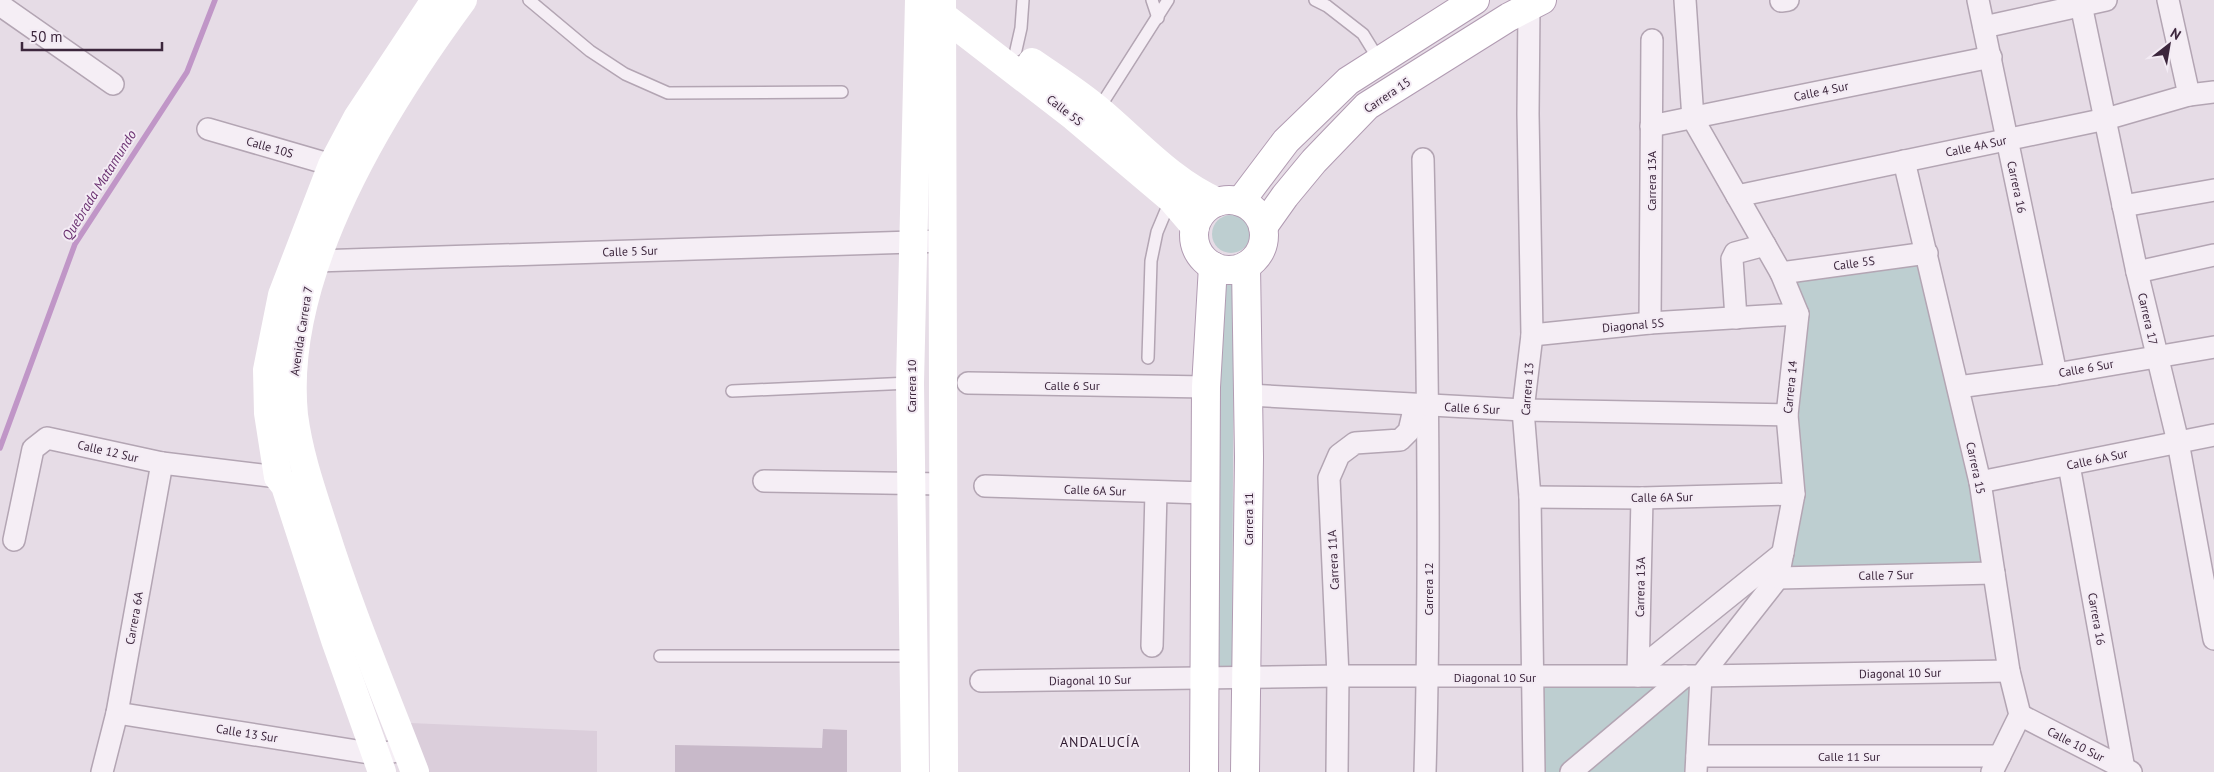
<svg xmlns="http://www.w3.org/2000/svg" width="2214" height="772" font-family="'PT Sans',sans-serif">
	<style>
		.built { fill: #dbcedb }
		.green { fill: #bdced0 }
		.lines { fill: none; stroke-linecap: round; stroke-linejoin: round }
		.stream { stroke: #c096c7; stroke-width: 5.5 }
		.building { fill: #c8b9c9 }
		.lane-casing { stroke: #b3a5b3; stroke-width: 14 }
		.street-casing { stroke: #b3a5b3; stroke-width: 24 }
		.primary-casing { stroke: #b19bb2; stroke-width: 30 }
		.lane { stroke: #f5eef5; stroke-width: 11 }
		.street { stroke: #f5eef5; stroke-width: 21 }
		.secondary { stroke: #fff; stroke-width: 28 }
		.primary { stroke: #fff; stroke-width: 28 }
		.labels { text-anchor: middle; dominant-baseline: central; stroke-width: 4; stroke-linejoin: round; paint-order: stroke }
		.street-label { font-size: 12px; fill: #3c263c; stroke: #f3ebf4 }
		.water-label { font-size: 14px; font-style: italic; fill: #6a3070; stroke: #f3ebf4 }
		.neighbourhood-label { font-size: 14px; letter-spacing: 1px; fill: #2d182d; stroke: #f3ebf4 }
	</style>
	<rect width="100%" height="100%" fill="#e6dce6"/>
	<!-- built -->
	<polygon class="built" points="410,723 597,731 597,772 425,772"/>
	<!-- green -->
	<g class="green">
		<circle cx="1231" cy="234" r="19"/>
		<polygon points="1927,253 1994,573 1778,578 1798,314 1781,273"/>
		<polygon points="1223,277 1236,277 1234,284 1232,668 1218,669 1221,284"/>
		<polygon points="1539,682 1692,686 1690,772 1541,772"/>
	</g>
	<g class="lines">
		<!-- stream -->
		<polyline class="stream" points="0,448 75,244 187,72 215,0"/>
	</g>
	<!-- building -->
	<polygon class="building" points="823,729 847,730 847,772 675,772 675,745 822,748"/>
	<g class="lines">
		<defs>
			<g id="lane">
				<polyline points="529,0 590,51 625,74 668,93 842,92"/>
				<polyline points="1152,0 1158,18"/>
				<polyline points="1315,0 1327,6 1363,34 1379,60"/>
				<polyline points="1016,50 1021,28 1023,0"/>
				<polyline points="1098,110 1168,0"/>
				<polyline points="1148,358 1151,261 1157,232 1170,201"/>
				<polyline points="732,391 910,383"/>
				<polyline points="660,656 913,656"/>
			</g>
			<g id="street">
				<polyline points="1685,0 1693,119 1781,273 1798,314 1787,415 1794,494 1778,578 1701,676 1696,772"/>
				<polyline points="1978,0 2056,374"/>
				<polyline points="2080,0 2137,272 2178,442 2214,639"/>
				<polyline points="2168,0 2189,95"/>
				<polyline points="1781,1 1788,0"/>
				<polyline points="0,5 113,84"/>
				<polyline points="1529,7 1528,114 1532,335 1523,410 1530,497 1534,772"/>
				<polyline points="1984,27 2106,0"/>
				<polyline points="1651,126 1991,57"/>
				<polyline points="208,129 332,165"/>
				<path d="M1423 159C1428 363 1431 568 1425 772"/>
				<polyline points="1904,161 1980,482 2009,671 2020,715 1992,772"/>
				<polyline points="1737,196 2106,119 2189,95 2214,92"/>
				<polyline points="2123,206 2214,190"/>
				<polyline points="302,259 316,261 944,241"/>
				<polyline points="2137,272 2214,255"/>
				<polyline points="1781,273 1927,253"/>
				<polyline points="1736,318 1732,259 1735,253 1765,245"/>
				<polyline points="1650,323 1652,40"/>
				<polyline points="1532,335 1650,323 1798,314"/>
				<polyline points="968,383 1206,387"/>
				<polyline points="1958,387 2056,374 2214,347"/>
				<polyline points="1248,395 1523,410 1787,415"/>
				<polyline points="2069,465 2124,769 2123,772"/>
				<polyline points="764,481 943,484"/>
				<polyline points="1980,482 2214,435"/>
				<polyline points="985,486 1205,493"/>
				<polyline points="1530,497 1642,498 1794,494"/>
				<polyline points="14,540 33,449 47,438 162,463 278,477 292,474"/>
				<polyline points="1778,578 1994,573"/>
				<polyline points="1152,646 1156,492"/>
				<polyline points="1638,670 1783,553"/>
				<polyline points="1638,676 1642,498"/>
				<polyline points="981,681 1338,676 1701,676 2009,671"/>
				<polyline points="117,713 376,754 406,750"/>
				<polyline points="2020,715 2131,772"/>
				<polyline points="1697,756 2000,756"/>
				<polyline points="102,772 117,713 162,463"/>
				<polyline points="1337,772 1338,676 1329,478 1339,455 1355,443 1400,440 1409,431 1415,405"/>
				<polyline points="1571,772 1685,676"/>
			</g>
			<g id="primary">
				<circle cx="1229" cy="235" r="35"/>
				<polyline points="1240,202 1286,141 1348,81 1475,0"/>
				<polyline points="1263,227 1285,196 1314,161 1367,106 1509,17 1542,0"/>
				<polyline points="1204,772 1206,387 1213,266"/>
				<polyline points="1245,772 1249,457 1246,266"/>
			</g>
		</defs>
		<!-- lane casing -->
		<use href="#lane" class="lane-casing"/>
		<!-- street casing -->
		<use href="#street" class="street-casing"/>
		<!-- primary casing -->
		<use href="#primary" class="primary-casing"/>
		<!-- lane -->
		<use href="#lane" class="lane"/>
		<!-- street -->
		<use href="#street" class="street"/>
		<!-- secondary -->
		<g class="secondary">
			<polyline points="942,0 944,772"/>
			<polyline points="933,5 942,15 1074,117 1171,199 1195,227"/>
			<path d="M1032 62C1055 78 1079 93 1100 111 1138 143 1172 182 1218 202"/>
			<polyline points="382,772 335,640 285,486 278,477 268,413 267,370 282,295 332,165 357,118 435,0"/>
			<path d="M415 772C384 691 350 611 324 528 312 491 299 454 294 415 280 273 382 110 463 0"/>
			<polyline points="915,772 910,383 919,0"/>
		</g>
		<!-- primary -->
		<use href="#primary" class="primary"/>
	</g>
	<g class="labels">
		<!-- street labels -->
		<g class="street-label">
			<text transform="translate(1821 91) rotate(-12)">Calle 4 Sur</text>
			<text transform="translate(1387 95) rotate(-34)">Carrera 15</text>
			<text transform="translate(1065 110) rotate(38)">Calle 5S</text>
			<text transform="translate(1976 146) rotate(-12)">Calle 4A Sur</text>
			<text transform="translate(270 147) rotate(16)">Calle 10S</text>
			<text transform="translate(1651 181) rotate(-90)">Carrera 13A</text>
			<text transform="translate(2017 187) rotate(78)">Carrera 16</text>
			<text transform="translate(630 251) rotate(-2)">Calle 5 Sur</text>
			<text transform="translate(1854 263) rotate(-8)">Calle 5S</text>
			<text transform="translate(2148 319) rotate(77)">Carrera 17</text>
			<text transform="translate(1633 325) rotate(-5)">Diagonal 5S</text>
			<text transform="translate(301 331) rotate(-81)">Avenida Carrera 7</text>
			<text transform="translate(2086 368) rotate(-10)">Calle 6 Sur</text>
			<text x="1072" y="385">Calle 6 Sur</text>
			<text transform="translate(911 386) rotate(-90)">Carrera 10</text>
			<text transform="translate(1790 387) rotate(-84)">Carrera 14</text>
			<text transform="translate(1527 389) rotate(-86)">Carrera 13</text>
			<text transform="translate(1472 408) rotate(3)">Calle 6 Sur</text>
			<text transform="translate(108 451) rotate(13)">Calle 12 Sur</text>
			<text transform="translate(2097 459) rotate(-12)">Calle 6A Sur</text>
			<text transform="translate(1976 468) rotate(78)">Carrera 15</text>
			<text transform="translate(1095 490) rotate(2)">Calle 6A Sur</text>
			<text transform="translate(1662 497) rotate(-1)">Calle 6A Sur</text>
			<text transform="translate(1248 519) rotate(-90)">Carrera 11</text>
			<text transform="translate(1333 560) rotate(-93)">Carrera 11A</text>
			<text transform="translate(1886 575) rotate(-1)">Calle 7 Sur</text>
			<text transform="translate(1640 587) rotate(-89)">Carrera 13A</text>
			<text transform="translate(1428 589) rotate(-90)">Carrera 12</text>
			<text transform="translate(134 618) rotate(-80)">Carrera 6A</text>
			<text transform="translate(2097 619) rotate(80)">Carrera 16</text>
			<text transform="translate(1900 673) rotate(-1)">Diagonal 10 Sur</text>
			<text x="1495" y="677">Diagonal 10 Sur</text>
			<text transform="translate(1090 680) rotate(-1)">Diagonal 10 Sur</text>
			<text transform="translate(247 733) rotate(9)">Calle 13 Sur</text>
			<text transform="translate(2076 744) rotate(27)">Calle 10 Sur</text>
			<text x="1849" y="756">Calle 11 Sur</text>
		</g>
		<!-- water labels -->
		<g class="water-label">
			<text transform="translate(99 185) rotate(-58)">Quebrada Matamundo</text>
		</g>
		<!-- neighbourhood labels -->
		<g class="neighbourhood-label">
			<text x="1100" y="742">ANDALUCÍA</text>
		</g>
	</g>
	<!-- north arrow -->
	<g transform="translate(2169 45) rotate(31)" stroke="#f3ebf4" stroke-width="4" paint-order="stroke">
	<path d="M0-4L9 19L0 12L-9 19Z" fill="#3c263c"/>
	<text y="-8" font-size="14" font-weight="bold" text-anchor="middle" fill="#3c263c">N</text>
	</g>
	<!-- scale -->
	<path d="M22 42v8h140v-8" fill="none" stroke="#3c263c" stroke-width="2.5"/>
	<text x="30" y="42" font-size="15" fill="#3c263c" stroke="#f3ebf4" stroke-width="4" paint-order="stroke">50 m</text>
</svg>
